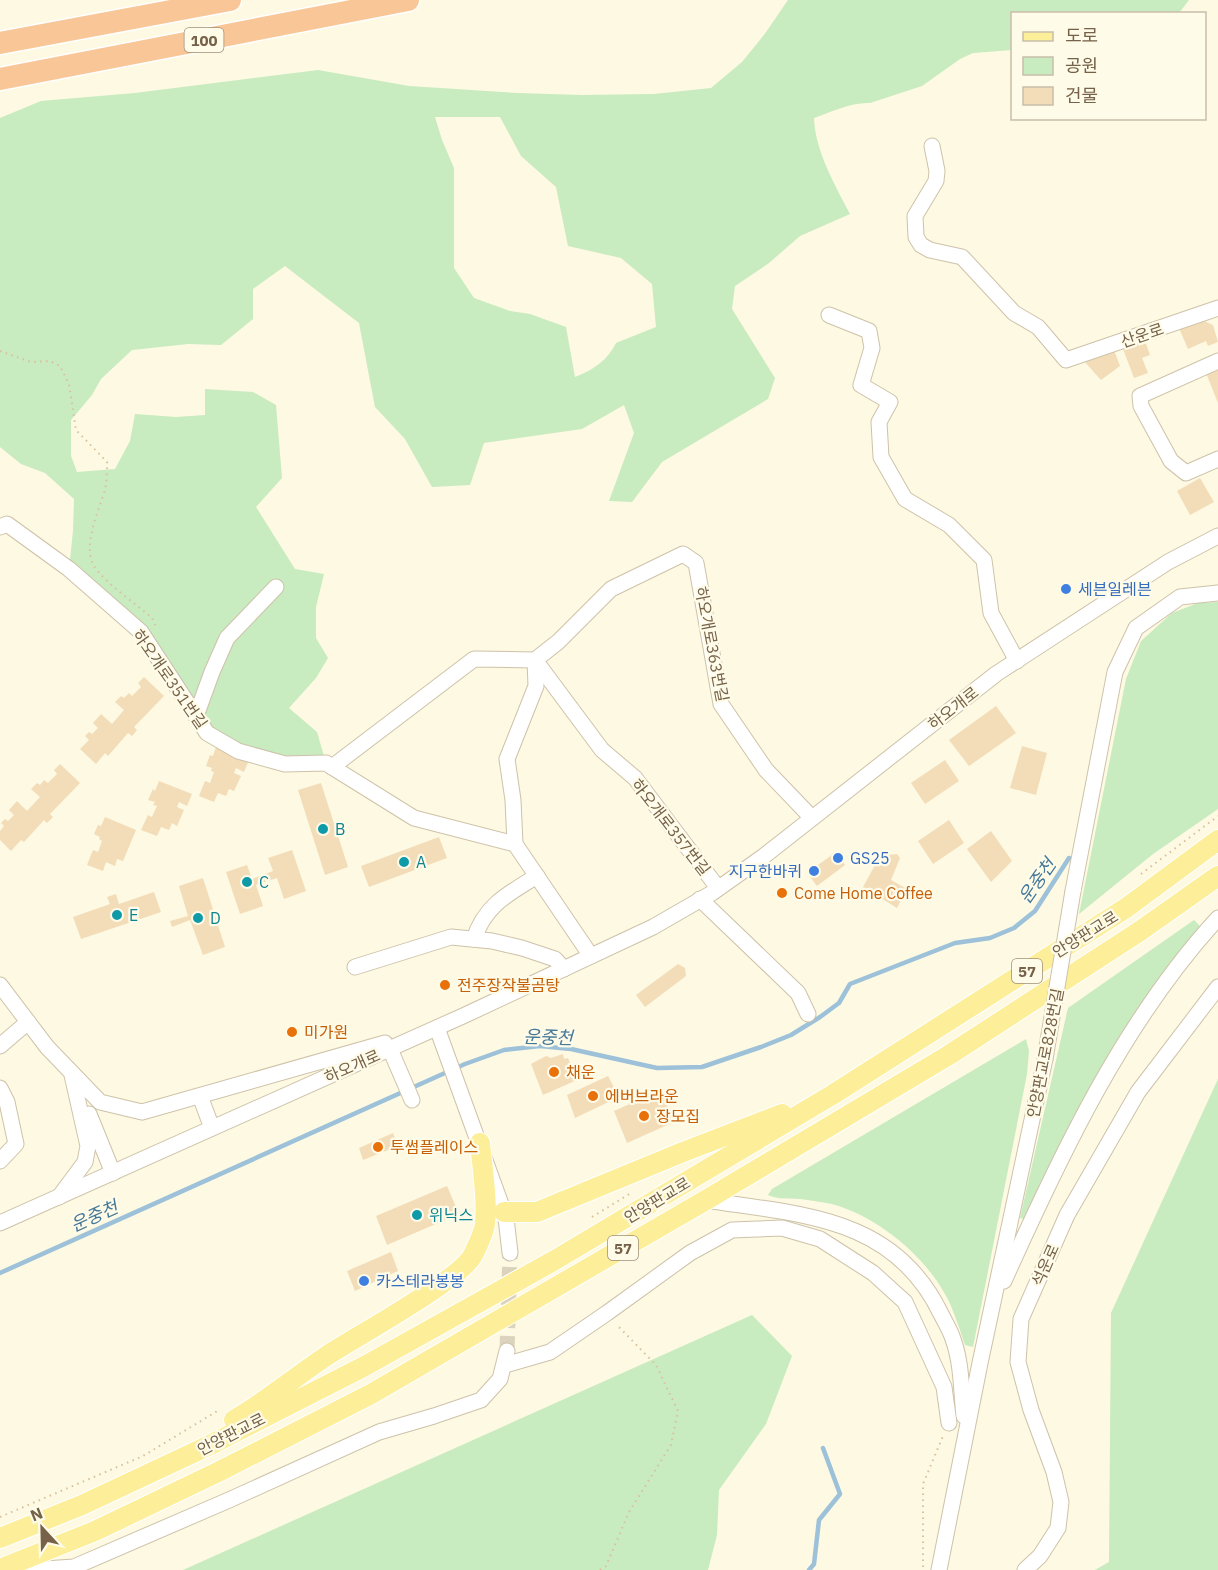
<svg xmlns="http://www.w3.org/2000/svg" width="1218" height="1570" font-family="'IBM Plex Sans','Noto Sans KR',sans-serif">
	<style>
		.green { fill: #c8ebc0; fill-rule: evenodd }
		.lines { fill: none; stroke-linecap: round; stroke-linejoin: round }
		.stream { stroke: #9cc1d9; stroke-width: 4.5 }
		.building { fill: #f3ddb9 }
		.minor-tunnel { stroke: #dbd3bc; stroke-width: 15; stroke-dasharray: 15 8; stroke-linecap: butt }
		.minor-casing { stroke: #cec2a9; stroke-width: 17 }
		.major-casing { stroke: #fff; stroke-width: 22 }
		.highway-casing { stroke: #fff; stroke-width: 25 }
		.path { stroke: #d8c19c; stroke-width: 2; stroke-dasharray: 1.5 4.5; stroke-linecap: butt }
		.minor { stroke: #fff; stroke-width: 15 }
		.major { stroke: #fdef99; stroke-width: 20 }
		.highway { stroke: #f9c797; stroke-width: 22 }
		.minor-bridge-casing { stroke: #cec2a9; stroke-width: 17; stroke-linecap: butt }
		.minor-bridge { stroke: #fff; stroke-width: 15 }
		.shop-dot { fill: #3f7fe0; stroke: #fffbe9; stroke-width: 2 }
		.culture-dot { fill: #0f9aa8; stroke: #fffbe9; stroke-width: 2 }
		.food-dot { fill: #e8710a; stroke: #fffbe9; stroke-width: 2 }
		.labels { text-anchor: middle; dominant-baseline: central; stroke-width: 4.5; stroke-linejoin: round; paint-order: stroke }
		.shield { fill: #fffbe9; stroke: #9e9078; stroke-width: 1.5 }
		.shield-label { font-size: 15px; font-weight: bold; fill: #756248 }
		.street-label { font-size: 16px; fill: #756248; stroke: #fffbe9 }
		.shop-label { font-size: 16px; fill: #366cbe; stroke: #fffbe9; text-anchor: start }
		.culture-label { font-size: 16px; fill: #0d838f; stroke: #fffbe9; text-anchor: start }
		.food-label { font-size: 16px; fill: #c56008; stroke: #fffbe9; text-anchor: start }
		.water-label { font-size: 18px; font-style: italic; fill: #467898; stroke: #fffbe9 }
	</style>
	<rect width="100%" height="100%" fill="#fdf9e2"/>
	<!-- green -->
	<g class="green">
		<path d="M788 0H1189L1179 13 1012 14V50L973 53 960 59 922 86 870 103C851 102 831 112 814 118 815 151 835 185 850 214L800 236 769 263 735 286 732 309 775 378 768 399 662 462 632 502 609 501 634 433 624 405 582 429 484 443 470 485 432 487 405 439 375 407 359 323 285 266 253 289V319L221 345 188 344 132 350 101 379 92 395 71 420V456L77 472 115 469 130 441 135 414 176 417 205 415V389L253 392 276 405 282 478 256 507 295 569 324 574 316 607V638L328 658 316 678 289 708 317 732 326 763 285 764 207 733 141 632 69 569 73 531 74 499 45 473 21 464 0 447V118L41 101 135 93 318 70 409 86 517 93 582 95 654 94 711 88 742 62 764 35ZM435 117H500L521 156 556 187 568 246 621 258 652 284 656 327 616 343C608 360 593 370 575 377L566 327 530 314 510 311 474 298 454 268V168L442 140Z"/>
		<polygon points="1218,602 1218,809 1153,854 1079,914 1126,679 1141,641 1172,613 1198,603"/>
		<polygon points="1194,920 1199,925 1201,932 1161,977 1117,1044 1069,1127 1037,1190 1025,1219 1020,1218 1068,1008"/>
		<path d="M1026 1039 1029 1051 1027 1074 973 1347 965 1345C959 1328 954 1310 945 1294 923 1254 876 1216 832 1204 821 1202 810 1200 800 1199 788 1198 779 1200 768 1195L772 1189Z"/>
		<polygon points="1218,1079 1218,1570 1095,1570 1109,1562 1111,1313"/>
		<polygon points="752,1315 792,1356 766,1424 719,1490 717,1535 708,1570 183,1570"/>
	</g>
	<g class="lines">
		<!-- stream -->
		<g class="stream">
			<polyline points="0,1273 465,1064 504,1050 540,1046 571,1049 657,1068 702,1067 761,1047 791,1035 820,1017 839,1003 850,984 955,943 990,938 1014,928 1035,911 1069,858"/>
			<polyline points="809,1570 814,1564 819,1520 840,1494 823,1448"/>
		</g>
	</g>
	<!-- building -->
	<g class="building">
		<polygon points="1200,319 1213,325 1218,342 1208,346 1206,341 1188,349 1179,328"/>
		<polygon points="1145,341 1150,355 1142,358 1148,373 1134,378 1123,349"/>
		<polygon points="1114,350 1120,366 1101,380 1084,361"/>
		<polygon points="1218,368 1218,403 1206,373"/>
		<polygon points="1200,478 1214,502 1190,515 1177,491"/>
		<polygon points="144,677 164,696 134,727 137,730 132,736 128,733 108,756 105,753 96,764 80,749 89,740 85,736 89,732 92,734 98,728 93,723 101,714 112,724 124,710 115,702 121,696 124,698 129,693 132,696 141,687 138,683"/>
		<polygon points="996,706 1016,733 969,766 949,740"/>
		<polygon points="1022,746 1047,753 1036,795 1010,788"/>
		<polygon points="216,747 249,760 244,772 236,768 234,773 241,776 234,791 229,789 226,796 218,793 214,802 199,796 205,781 210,783 214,772 211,771 212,768 206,766 210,755 213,756"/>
		<polygon points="945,760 959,781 925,804 911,783"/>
		<polygon points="60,764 80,783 50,814 53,817 47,823 44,820 24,842 21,840 11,851 0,840 0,831 4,826 1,823 5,819 8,821 14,815 9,810 17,801 27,811 40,797 31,789 37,783 40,785 44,780 48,783 57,774 54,770"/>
		<polygon points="159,781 192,794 187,806 179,802 177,807 184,810 177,826 172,823 169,830 161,827 157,836 141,830 148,815 152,817 157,806 153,805 155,802 148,800 153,789 155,791"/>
		<polygon points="321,783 348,867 325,875 298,790"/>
		<polygon points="105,817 136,830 123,861 117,859 115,866 106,862 103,871 87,865 93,850 98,852 102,841 99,839 100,837 94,834 98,825 101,826"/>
		<polygon points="949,820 964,843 933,864 918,841"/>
		<polygon points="991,831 1012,861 991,882 967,849"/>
		<polygon points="439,837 447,858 369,887 361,866"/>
		<polygon points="292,850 306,891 284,899 277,878 256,885 263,906 240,914 226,872 247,865 252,879 273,871 268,858"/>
		<polygon points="836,852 845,865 817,886 807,873"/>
		<polygon points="897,854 900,858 891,880 907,889 897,908 863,887 880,856"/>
		<polygon points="203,878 225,947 203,955 190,920 172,927 170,921 188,916 179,886"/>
		<polygon points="154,892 161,912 81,939 73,917 110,904 107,897 116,894 119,904"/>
		<polygon points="678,964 685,968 686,976 645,1007 636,995"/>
		<polygon points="563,1054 564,1059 568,1058 577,1080 543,1095 531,1064 546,1056 551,1058"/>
		<polygon points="608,1076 619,1097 575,1118 567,1095"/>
		<polygon points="661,1090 674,1122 627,1143 614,1111"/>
		<polygon points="393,1133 398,1146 363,1160 359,1148"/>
		<polygon points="447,1186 459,1214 387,1245 376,1216"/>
		<polygon points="391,1252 398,1271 355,1291 347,1271"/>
	</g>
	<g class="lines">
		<!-- minor-tunnel -->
		<polyline class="minor-tunnel" points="507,1351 510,1253"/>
		<defs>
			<g id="minor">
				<polyline points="932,146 937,171 936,181 915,216 916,237 921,245 930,250 962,257 1014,313 1038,327 1066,360 1218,308"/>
				<polyline points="829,315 869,331 872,348 861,385 890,402 879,422 881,457 905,499 949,525 984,560 991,613 1017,661"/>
				<polyline points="1218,361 1140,396 1141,406 1171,461 1186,473 1218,459"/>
				<polyline points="0,527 7,524 69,569 141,632 207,733 238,751 285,764 326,763 332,767"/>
				<polyline points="535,660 474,659 332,767 414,818 515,844 591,956"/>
				<polyline points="535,660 558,642 611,589 683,554 696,563 721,704 766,770 812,818"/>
				<polyline points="535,660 602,750 635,778 718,888"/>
				<polyline points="196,716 212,672 227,638 276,587"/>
				<polyline points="515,844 513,800 507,759 536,686 535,660"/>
				<polyline points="1073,891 1115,672 1136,628 1180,597 1218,593"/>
				<polyline points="700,899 798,993 808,1014"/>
				<path d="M474 939C485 905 508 894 537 876"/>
				<polyline points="355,967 451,937 492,941 522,948 555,959 564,969"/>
				<polyline points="0,985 47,1047 100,1102 142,1112 385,1043"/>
				<polyline points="437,1028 506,1218 510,1253"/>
				<polyline points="0,1046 28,1022"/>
				<polyline points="390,1049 412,1100"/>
				<polyline points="0,1088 7,1102 16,1144 0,1161"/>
				<polyline points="200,1096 212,1128"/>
				<polyline points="89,1114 113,1173"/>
				<polyline points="59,1197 85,1162 88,1146 72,1075"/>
				<path d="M706 1200C801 1215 894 1216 941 1314 945 1322 950 1330 953 1339 962 1364 961 1390 964 1416"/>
				<polyline points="0,1223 463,1016 653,927 712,893 764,856 996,674 1168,562 1218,536"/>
				<path d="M1004 1281C1060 1156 1124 1020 1218 918"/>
				<polyline points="505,1365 550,1352 607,1313 690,1253 732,1230 782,1228 820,1239 873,1273 905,1302 944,1387 949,1423"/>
				<polyline points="30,1570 74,1567 229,1500 379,1432 434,1416 481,1400 500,1379 507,1351"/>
				<polyline points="939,1570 980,1363 1045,1059"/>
				<polyline points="1025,1570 1040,1556 1058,1528 1061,1502 1054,1472 1031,1410 1018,1362 1021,1319 1067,1215 1138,1092 1218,987"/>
			</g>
			<g id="major">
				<polyline points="504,1212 537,1212 683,1152 782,1114"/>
				<path d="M234 1420C267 1401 296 1376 328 1355 357 1336 460 1280 473 1255 477 1247 481 1238 484 1229 489 1209 482 1165 480 1143"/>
				<polyline points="0,1538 82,1505 212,1444 363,1367 555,1260 832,1095 1126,908 1218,840"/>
				<polyline points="0,1569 95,1531 220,1471 371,1394 706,1200 949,1055 1140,931 1218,876"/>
			</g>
			<g id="highway">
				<polyline points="0,43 230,0"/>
				<polyline points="0,79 408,0"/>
			</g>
		</defs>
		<!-- minor casing -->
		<use href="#minor" class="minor-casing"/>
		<!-- major casing -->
		<use href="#major" class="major-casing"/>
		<!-- highway casing -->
		<use href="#highway" class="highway-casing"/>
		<!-- path -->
		<g class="path">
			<path d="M0 351 31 362 50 361 60 366 69 384 76 430 107 462C107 471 107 481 105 490 99 510 82 546 94 566 105 583 136 604 152 618L156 627"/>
			<polyline points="1141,874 1218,816"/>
			<polyline points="592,1217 631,1193"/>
			<polyline points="0,1517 143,1456 219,1410"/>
			<polyline points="923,1567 923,1484 943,1436"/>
			<polyline points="600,1570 606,1566 629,1512 671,1445 678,1411 656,1365 616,1324"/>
		</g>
		<!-- minor -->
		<use href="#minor" class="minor"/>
		<!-- major -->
		<use href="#major" class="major"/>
		<!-- highway -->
		<use href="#highway" class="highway"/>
		<defs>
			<polyline id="minor-bridge" points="1045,1059 1073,891"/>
		</defs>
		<!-- minor-bridge casing -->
		<use href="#minor-bridge" class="minor-bridge-casing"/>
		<!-- minor-bridge -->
		<use href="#minor-bridge" class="minor-bridge"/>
	</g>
	<!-- markers -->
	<g class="shop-dot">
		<circle cx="1066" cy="589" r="6"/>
		<circle cx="838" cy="858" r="6"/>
		<circle cx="814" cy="871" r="6"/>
		<circle cx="364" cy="1281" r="6"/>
	</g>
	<g class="culture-dot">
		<circle cx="323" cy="829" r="6"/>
		<circle cx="404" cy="862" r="6"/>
		<circle cx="247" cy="882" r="6"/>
		<circle cx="117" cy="915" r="6"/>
		<circle cx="198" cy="918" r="6"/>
		<circle cx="417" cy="1215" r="6"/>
	</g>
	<g class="food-dot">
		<circle cx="782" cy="893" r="6"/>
		<circle cx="445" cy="985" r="6"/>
		<circle cx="292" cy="1032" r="6"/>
		<circle cx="554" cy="1072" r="6"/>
		<circle cx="593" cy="1096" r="6"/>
		<circle cx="644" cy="1116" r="6"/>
		<circle cx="378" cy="1147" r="6"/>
	</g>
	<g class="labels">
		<!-- shield labels -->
		<g class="shield">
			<rect x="184.5" y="28" width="39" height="24" rx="4.5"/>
			<rect x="1012" y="959" width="30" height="24" rx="4.5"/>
			<rect x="608" y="1236" width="30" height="24" rx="4.5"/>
		</g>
		<g class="shield-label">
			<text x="204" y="40">100</text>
			<text x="1027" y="971">57</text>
			<text x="623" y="1248">57</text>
		</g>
		<!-- street labels -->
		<g class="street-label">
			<text transform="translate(1142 335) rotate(-19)">산운로</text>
			<text transform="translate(712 644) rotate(79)">하오개로363번길</text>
			<text transform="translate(170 679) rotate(55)">하오개로351번길</text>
			<text transform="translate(953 708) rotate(-38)">하오개로</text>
			<text transform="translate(671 827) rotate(52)">하오개로357번길</text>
			<text transform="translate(1085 934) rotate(-32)">안양판교로</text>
			<text transform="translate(1045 1053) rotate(-79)">안양판교로828번길</text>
			<text transform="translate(352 1066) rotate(-24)">하오개로</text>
			<text transform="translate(657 1200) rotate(-31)">안양판교로</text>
			<text transform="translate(1045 1265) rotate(-66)">석운로</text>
			<text transform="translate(231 1434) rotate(-27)">안양판교로</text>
		</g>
		<!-- shop labels -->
		<g class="shop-label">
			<text x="1078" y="589">세븐일레븐</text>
			<text x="850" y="858">GS25</text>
			<text x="802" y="871" text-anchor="end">지구한바퀴</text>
			<text x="376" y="1281">카스테라봉봉</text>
		</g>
		<!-- culture labels -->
		<g class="culture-label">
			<text x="335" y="829">B</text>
			<text x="416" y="862">A</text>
			<text x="259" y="882">C</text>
			<text x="129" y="915">E</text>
			<text x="210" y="918">D</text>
			<text x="429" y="1215">위닉스</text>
		</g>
		<!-- food labels -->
		<g class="food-label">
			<text x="794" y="893">Come Home Coffee</text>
			<text x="457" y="985">전주장작불곰탕</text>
			<text x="304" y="1032">미가원</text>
			<text x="566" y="1072">채운</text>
			<text x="605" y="1096">에버브라운</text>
			<text x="656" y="1116">장모집</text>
			<text x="390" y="1147">투썸플레이스</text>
		</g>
		<!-- water labels -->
		<g class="water-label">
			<text transform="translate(1037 881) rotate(-55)">운중천</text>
			<text transform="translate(548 1037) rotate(2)">운중천</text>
			<text transform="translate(94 1216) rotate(-24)">운중천</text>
		</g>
	</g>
	<!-- legend -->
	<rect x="1011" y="12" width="195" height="108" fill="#fffbe9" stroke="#c8bea9" stroke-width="1.5"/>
	<rect x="1023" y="32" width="30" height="9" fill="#fdef99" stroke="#c8bea9" stroke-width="1.5"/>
	<text x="1065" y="42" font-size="18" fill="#756248">도로</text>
	<rect x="1023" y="57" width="30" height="18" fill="#c8ebc0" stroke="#c8bea9" stroke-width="1.5"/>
	<text x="1065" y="72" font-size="18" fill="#756248">공원</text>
	<rect x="1023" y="87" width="30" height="18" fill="#f3ddb9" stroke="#c8bea9" stroke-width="1.5"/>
	<text x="1065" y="102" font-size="18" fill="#756248">건물</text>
	<!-- north arrow -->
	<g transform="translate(42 1528) rotate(338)" stroke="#fffbe9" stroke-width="4.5" paint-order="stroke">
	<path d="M0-4.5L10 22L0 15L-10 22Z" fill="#756248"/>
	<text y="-9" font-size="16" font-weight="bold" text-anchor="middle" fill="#756248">N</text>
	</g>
</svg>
